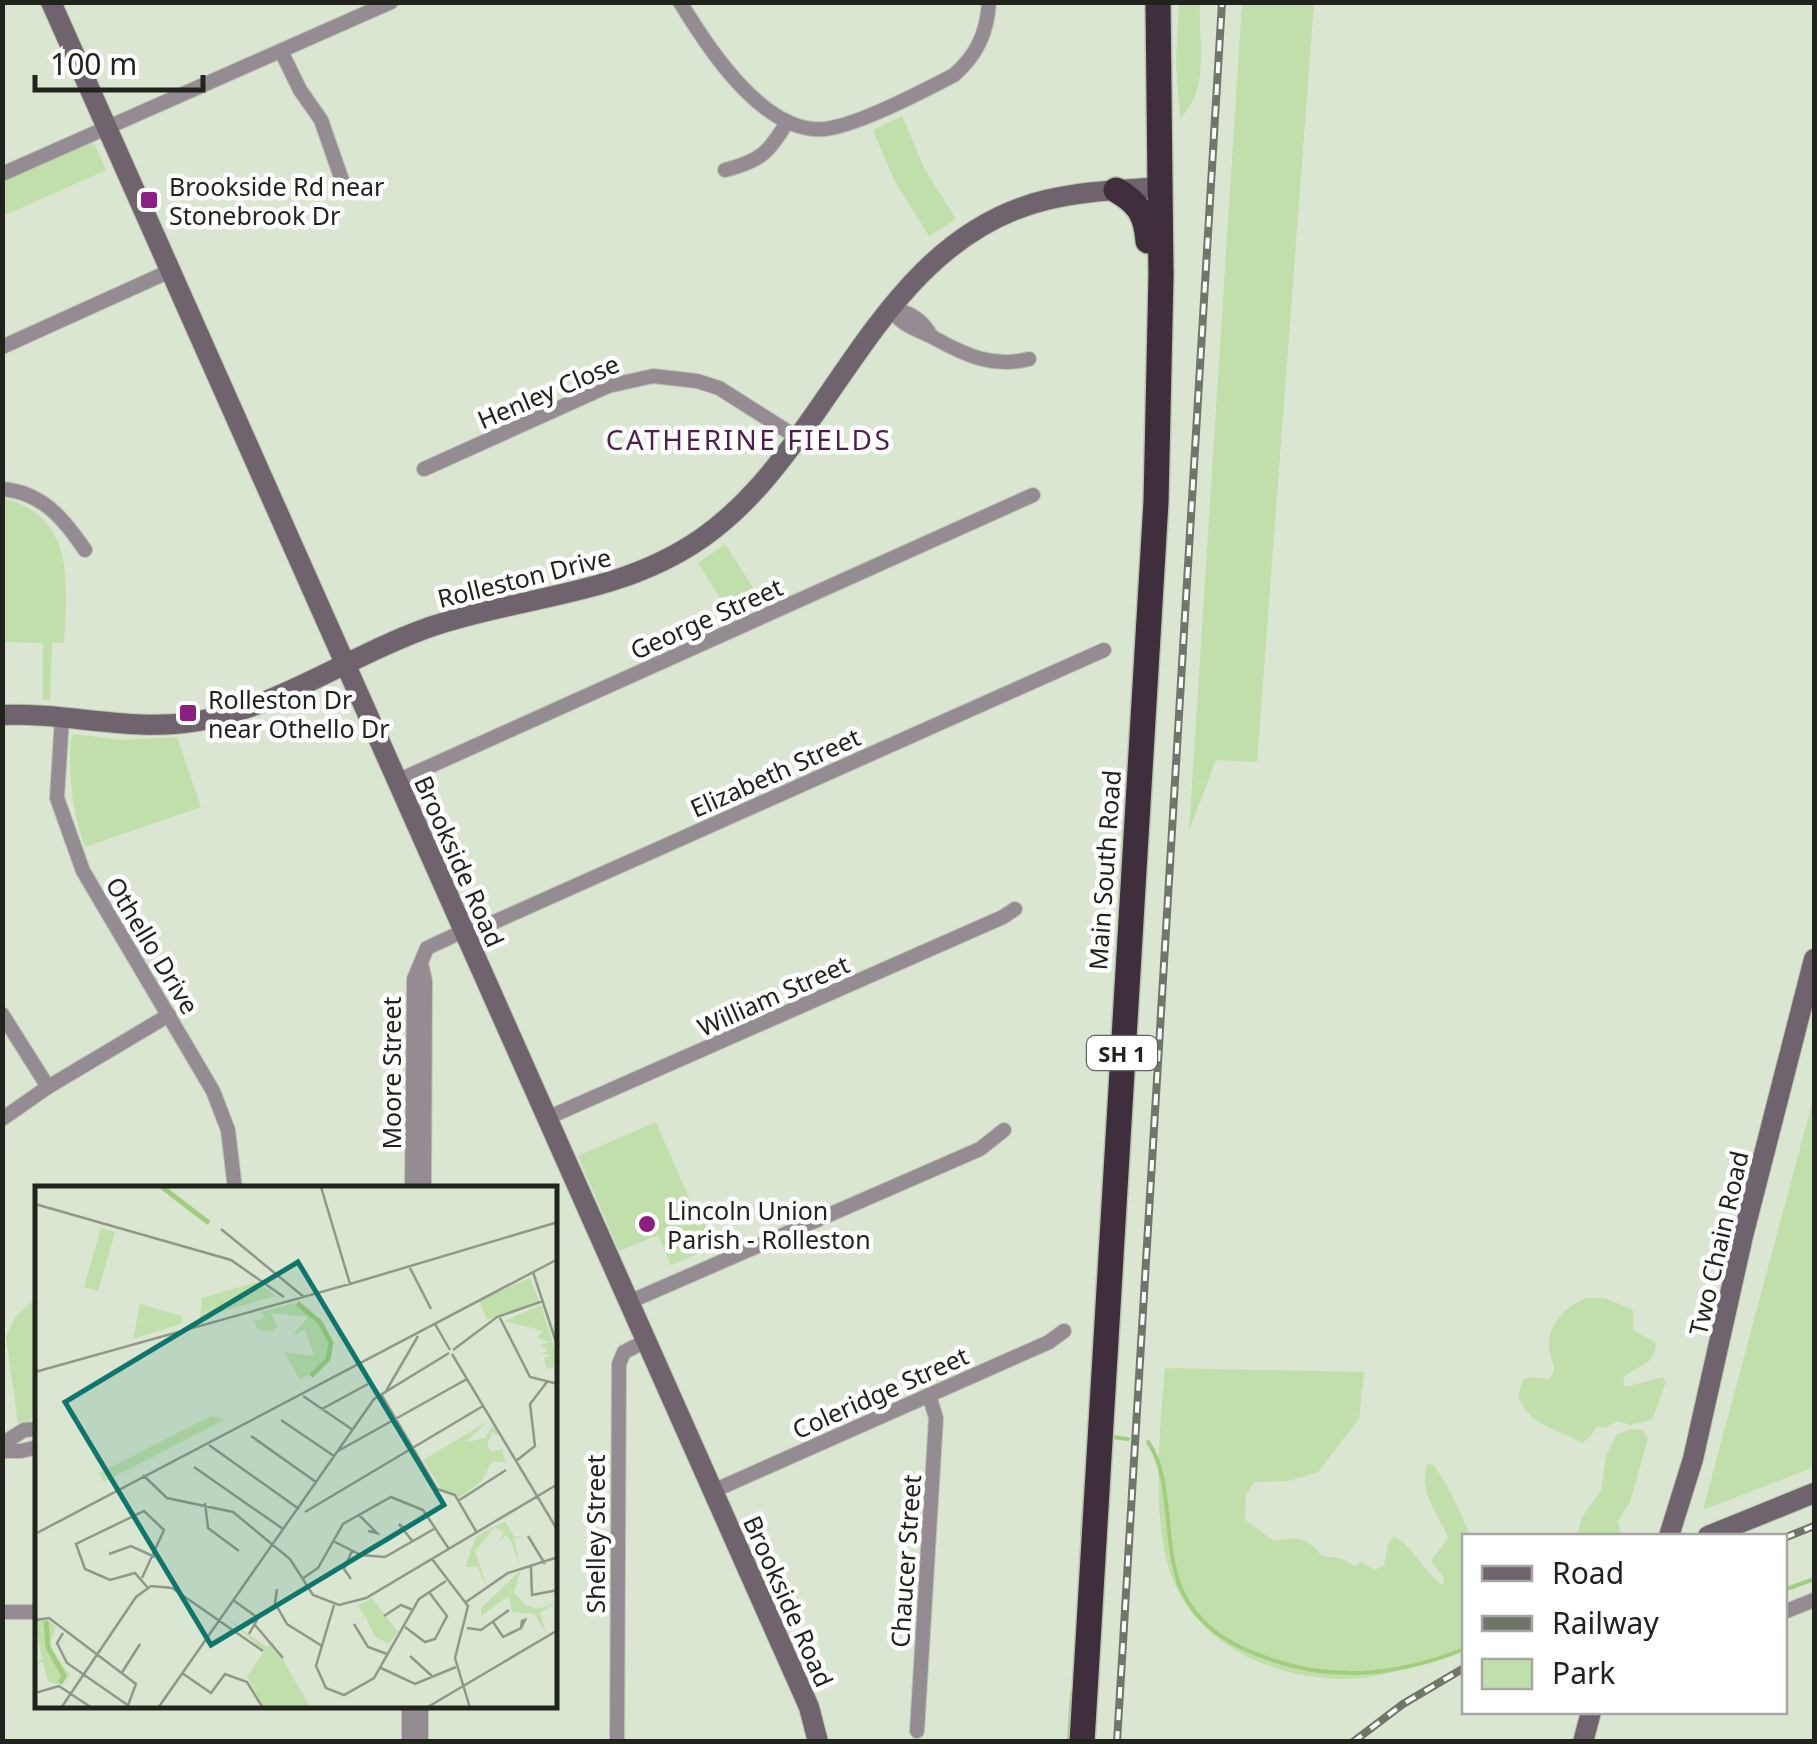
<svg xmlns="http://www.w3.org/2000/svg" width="1817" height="1744" font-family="'Noto Sans',sans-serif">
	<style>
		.green { fill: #c0dfab }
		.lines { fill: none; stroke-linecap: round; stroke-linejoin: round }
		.stream { stroke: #a0ce7c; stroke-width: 4 }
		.street-casing { stroke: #b9c3b0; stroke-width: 16 }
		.secondary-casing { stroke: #b9c3b0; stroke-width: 22 }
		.highway-casing { stroke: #b9c3b0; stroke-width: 28 }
		.street { stroke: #948c92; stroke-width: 14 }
		.secondary { stroke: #6f636d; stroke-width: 20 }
		.highway { stroke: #3f2f3c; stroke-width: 25 }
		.rail-casing { stroke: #70776a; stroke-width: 8 }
		.rail { stroke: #fff; stroke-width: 4; stroke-dasharray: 11; stroke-linecap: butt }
		.poi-dot { fill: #8c1f82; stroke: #fff; stroke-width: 4 }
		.labels { text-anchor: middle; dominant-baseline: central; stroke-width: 9; stroke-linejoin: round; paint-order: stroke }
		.shield { fill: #fff; stroke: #636660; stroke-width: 2.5 }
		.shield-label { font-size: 22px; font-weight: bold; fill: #20241c }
		.poi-label { font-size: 25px; fill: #20241c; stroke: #fff; text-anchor: start }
		.street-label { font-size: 25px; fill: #20241c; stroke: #fff }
		.neighbourhood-label { font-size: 28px; letter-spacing: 2.5px; fill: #511d4b; stroke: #fff }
		.inset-river { fill: none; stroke: #a0ce7c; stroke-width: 5 }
		.inset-road { fill: none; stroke: #909889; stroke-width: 2.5 }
		.view { fill: #0f766e; fill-opacity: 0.15; stroke: #0f766e; stroke-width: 5 }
		.inset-edge { fill: none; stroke: #20241c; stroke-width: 5 }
	</style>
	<rect width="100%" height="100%" fill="#dae6d1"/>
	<!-- green -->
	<g class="green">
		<path d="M1179 3H1200C1198 41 1211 89 1180 118L1176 63Z"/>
		<polygon points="1242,3 1314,3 1257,762 1216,760 1189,831"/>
		<polygon points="902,116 925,170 956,219 929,236 895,182 873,130"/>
		<polygon points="93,141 106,170 3,216 2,180"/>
		<path d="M3 498C76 517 67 582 64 643H52L50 700H43V643L3 642Z"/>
		<polygon points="725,544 761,600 730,614 698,563"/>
		<path d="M74 734 122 740 177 737 201 807 85 847C72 810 68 776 71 738Z"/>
		<polygon points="1814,1096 1814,1467 1703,1510"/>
		<polygon points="656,1122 698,1219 702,1218 710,1235 706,1237 711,1248 671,1265 658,1235 619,1251 578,1156"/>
		<polygon points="37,1297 37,1409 29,1421 18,1423 6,1337 15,1317"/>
		<path d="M1587 1298H1604L1633 1310V1330L1656 1343C1655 1366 1637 1365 1623 1378L1625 1387 1663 1377 1666 1382 1652 1420 1629 1425 1618 1421 1604 1428 1597 1426 1590 1437 1582 1443C1557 1428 1529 1426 1518 1396L1523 1380 1529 1377 1549 1379C1560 1366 1550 1363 1549 1349 1546 1327 1567 1304 1587 1298Z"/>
		<path d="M1165 1368 1364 1372 1359 1419 1318 1472 1288 1481 1254 1482 1246 1495 1245 1520 1274 1541C1297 1536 1308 1537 1322 1556L1340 1558 1355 1566 1361 1562 1375 1570 1384 1566 1388 1544 1394 1536C1415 1548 1426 1576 1443 1585L1444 1578 1431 1561 1448 1538C1438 1511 1418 1494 1427 1464H1432C1443 1475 1466 1521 1469 1536H1464V1647C1442 1657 1387 1676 1363 1678 1281 1686 1185 1644 1166 1558 1153 1501 1160 1426 1165 1368Z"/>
		<polygon points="1631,1429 1642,1430 1648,1438 1630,1502 1618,1521 1621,1536 1577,1536 1582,1517 1601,1491 1606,1456 1616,1435"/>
	</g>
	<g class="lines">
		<!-- stream -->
		<g class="stream">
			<polyline points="1112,1437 1128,1439"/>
			<path d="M1148 1442C1174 1478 1162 1548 1182 1591 1198 1624 1223 1641 1256 1654 1327 1683 1395 1677 1464 1649"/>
			<polyline points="1082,1535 1089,1436"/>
			<polyline points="1784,1590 1814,1579"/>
			<polyline points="1069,1742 1072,1694"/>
		</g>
		<defs>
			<g id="street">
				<path d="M680 2C708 48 764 135 825 129 859 125 923 91 954 75 977 55 987 33 989 2"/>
				<polyline points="281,51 300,90 321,120 343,183"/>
				<path d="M725 170C760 161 769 153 787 122"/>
				<polyline points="2,174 391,2"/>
				<path d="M890 309C903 327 918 329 936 339 967 356 994 368 1029 359"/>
				<path d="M890 309C908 311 922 319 931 336"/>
				<polyline points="2,347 170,271"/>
				<polyline points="424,469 608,386 653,376 697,381 719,388 798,438"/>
				<path d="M2 489C42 492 64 519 85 550"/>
				<polyline points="62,718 57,798 83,871 213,1091 228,1130 235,1189"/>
				<polyline points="397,781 1033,495"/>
				<polyline points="421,963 425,981 424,1189"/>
				<polyline points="2,1014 48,1087"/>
				<polyline points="547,1118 1003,917 1015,909"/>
				<polyline points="2,1119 48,1087 169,1015"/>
				<polyline points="412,1189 414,979 427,948 455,935 474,931 1104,650"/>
				<polyline points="629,1302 980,1149 1004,1130"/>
				<polyline points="2,1444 24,1430 38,1429"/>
				<polyline points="2,1451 21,1451 38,1447"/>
				<polyline points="713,1491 1049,1342 1064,1331"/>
				<polyline points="2,1612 38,1612"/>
				<polyline points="1784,1612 1814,1600"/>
				<polyline points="917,1731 936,1418 929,1395"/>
				<polyline points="409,1742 409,1706"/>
				<polyline points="421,1742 421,1706"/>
				<polyline points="617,1742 619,1364 624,1352 646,1341"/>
			</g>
			<g id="secondary">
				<polyline points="51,2 809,1707 818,1742"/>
				<path d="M2 715C69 712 130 733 199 721 281 706 352 654 430 627 523 595 617 597 702 538 746 507 778 466 809 422 873 332 930 228 1046 200 1083 191 1121 190 1159 187"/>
				<polyline points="1669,1536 1693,1459 1743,1236 1814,959"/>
				<polyline points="1708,1536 1814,1493"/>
				<polyline points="1583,1742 1591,1712"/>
			</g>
			<g id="highway">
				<path d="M1116 190C1139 203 1146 215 1148 241"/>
				<polyline points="1082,1742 1156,502 1161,275 1158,2"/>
			</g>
		</defs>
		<!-- street casing -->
		<use href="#street" class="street-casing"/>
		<!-- secondary casing -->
		<use href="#secondary" class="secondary-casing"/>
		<!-- highway casing -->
		<use href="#highway" class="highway-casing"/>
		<!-- street -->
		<use href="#street" class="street"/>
		<!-- secondary -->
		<use href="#secondary" class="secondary"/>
		<!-- highway -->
		<use href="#highway" class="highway"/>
		<defs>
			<g id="rail">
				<polyline points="1784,1538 1814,1526"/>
				<polyline points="1117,1742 1222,2"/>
				<polyline points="1353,1742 1403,1704 1464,1668"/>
			</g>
		</defs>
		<!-- rail casing -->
		<use href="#rail" class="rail-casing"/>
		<!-- rail -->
		<use href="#rail" class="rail"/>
	</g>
	<!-- markers -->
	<g class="poi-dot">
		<rect x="139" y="190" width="20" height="20" rx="5"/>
		<rect x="178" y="703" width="20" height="20" rx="5"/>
		<circle cx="647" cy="1224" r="10"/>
	</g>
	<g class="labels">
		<!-- shield labels -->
		<rect class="shield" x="1087" y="1036" width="70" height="34" rx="8"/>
		<g class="shield-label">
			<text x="1122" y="1053">SH 1</text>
		</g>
		<!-- poi labels -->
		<g class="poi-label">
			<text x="169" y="186">Brookside Rd near<tspan x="169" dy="29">Stonebrook Dr</tspan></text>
			<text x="208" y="699">Rolleston Dr<tspan x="208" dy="29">near Othello Dr</tspan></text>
			<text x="667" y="1210">Lincoln Union<tspan x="667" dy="29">Parish - Rolleston</tspan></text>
		</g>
		<!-- street labels -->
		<g class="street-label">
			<text transform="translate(548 391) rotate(-23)">Henley Close</text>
			<text transform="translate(524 577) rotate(-14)">Rolleston Drive</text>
			<text transform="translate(706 618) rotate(-24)">George Street</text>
			<text transform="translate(775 772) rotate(-24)">Elizabeth Street</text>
			<text transform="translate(460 861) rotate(66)">Brookside Road</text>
			<text transform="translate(1104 870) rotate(-86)">Main South Road</text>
			<text transform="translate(153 945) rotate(59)">Othello Drive</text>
			<text transform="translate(773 995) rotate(-24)">William Street</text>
			<text transform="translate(391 1073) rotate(-90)">Moore Street</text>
			<text transform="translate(1718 1243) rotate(-77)">Two Chain Road</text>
			<text transform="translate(880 1392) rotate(-24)">Coleridge Street</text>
			<text transform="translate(595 1534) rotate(-90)">Shelley Street</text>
			<text transform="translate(905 1561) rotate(-86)">Chaucer Street</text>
			<text transform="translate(789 1601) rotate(66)">Brookside Road</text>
		</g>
		<!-- neighbourhood labels -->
		<g class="neighbourhood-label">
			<text x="749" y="439">CATHERINE FIELDS</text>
		</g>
	</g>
	<!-- overview -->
	<g transform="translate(35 1186)">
		<rect width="522" height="522" fill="#dae6d1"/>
		<path d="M66 42 80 46 63 105 49 101ZM495 92 504 114 452 134 444 114ZM222 96 241 110 165 132 167 112ZM259 117 290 142 297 161 290 178 265 194 249 166 279 170 270 143 256 150 273 131 236 127 242 140 238 145 223 144 219 136 230 131 226 126ZM105 118 147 130 148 137 98 153ZM506 119 522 170V180L512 183 509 172 518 169 507 168 513 164 505 159 515 156 502 152 508 145 469 135ZM176 230 191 233 69 296 64 287ZM453 235 431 256 450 252 458 239 464 250 457 246 452 259 456 266 467 263 471 277 457 275 447 295 425 311 407 304 388 274ZM470 335 479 350 490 352H479L485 381 477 357 471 349 464 356 469 346 460 341 440 365 452 401 442 381H431L436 363 442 350ZM486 384 479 406 489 418 503 423 522 416 505 427 511 447 499 428 477 426 474 410 446 430V422ZM337 412 363 446 354 458 340 451 330 430 321 435 329 429 323 419ZM190 431 232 461 237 455 276 522H230L212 491 229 465ZM10 432 21 441 14 461 35 489 27 499 13 496 8 476 1 477 7 473 0 435Z" fill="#c0dfab"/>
		<path class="inset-river" d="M127 1 174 37M262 117 285 136 296 157 293 173 276 190M11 435 13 461 29 490 25 497"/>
		<path class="inset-road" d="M0 18 196 74 249 111M186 43 269 111M374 80 396 123M498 86 523 162M315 98 523 36M464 130 495 191 523 198M400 138 415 164M418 164 462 131 508 115M417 168 523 345M0 186 315 98 286 1M351 205 383 150M346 208 402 303 420 309 442 347M268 210 318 244M287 223 333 198M246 234 299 270M216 250 281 296M174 259 264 323M303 265 432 193M481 275 500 260 495 218 512 196M159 281 248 343M108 289 132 312 198 326 255 373 278 409 304 419 331 412 523 298M423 315 471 284M170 317 173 342 204 365M270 326 448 220M323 328 342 347 333 345M370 343 364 338 378 356M0 348 523 73M493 350 510 378M298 355 326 369 350 371 399 343M74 368 96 360 120 371M397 373 433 420 420 472 435 522M496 381 497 409 523 404M107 392 129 344 109 325 41 358 50 383 75 394 100 387 113 402M267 393 283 382 308 338 356 311 388 324 414 363M316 393 309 383 317 365M242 403 240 417 252 438 287 460M198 414 223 432 214 448M431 416 473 387 523 371M299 419 281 480 291 502 309 509 339 492 384 413 411 395M349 430 366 419 378 424M0 434 14 432 101 498 92 522M458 436 468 451 486 442 490 434 487 435 486 442M319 438 333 461 352 468M220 439 248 472M370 441 390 456 400 453 412 430 394 406M432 442 446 444 474 424M28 447 22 457 32 477 94 520M375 470 398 491M346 482 380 498 421 481M147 487 176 507 190 488 212 496 228 522M86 488 105 458M0 507 24 500 57 522M26 522 101 411 116 400 137 402 228 465M123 522 339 213 414 167M391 522 523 444"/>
		<path class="view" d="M263 76 409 319 176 459 30 216Z"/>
		<rect width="522" height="522" class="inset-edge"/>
	</g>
	<!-- border -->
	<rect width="1817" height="1744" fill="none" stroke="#20241c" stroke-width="10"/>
	<!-- legend -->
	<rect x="1462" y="1534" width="325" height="180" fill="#ffffff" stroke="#a6a7a4" stroke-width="2.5"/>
	<rect x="1482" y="1566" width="50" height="15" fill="#6f636d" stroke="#a6a7a4" stroke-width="2.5"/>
	<text x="1552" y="1584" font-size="30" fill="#20241c">Road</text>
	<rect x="1482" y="1616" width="50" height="15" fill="#70776a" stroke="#a6a7a4" stroke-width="2.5"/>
	<text x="1552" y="1634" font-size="30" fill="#20241c">Railway</text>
	<rect x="1482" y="1659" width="50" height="30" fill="#c0dfab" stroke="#a6a7a4" stroke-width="2.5"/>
	<text x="1552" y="1684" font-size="30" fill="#20241c">Park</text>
	<!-- scale -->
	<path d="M35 75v15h168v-15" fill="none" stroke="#20241c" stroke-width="5"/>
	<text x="50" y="75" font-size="30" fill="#20241c" stroke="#ffffff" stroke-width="8" paint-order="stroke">100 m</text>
</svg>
